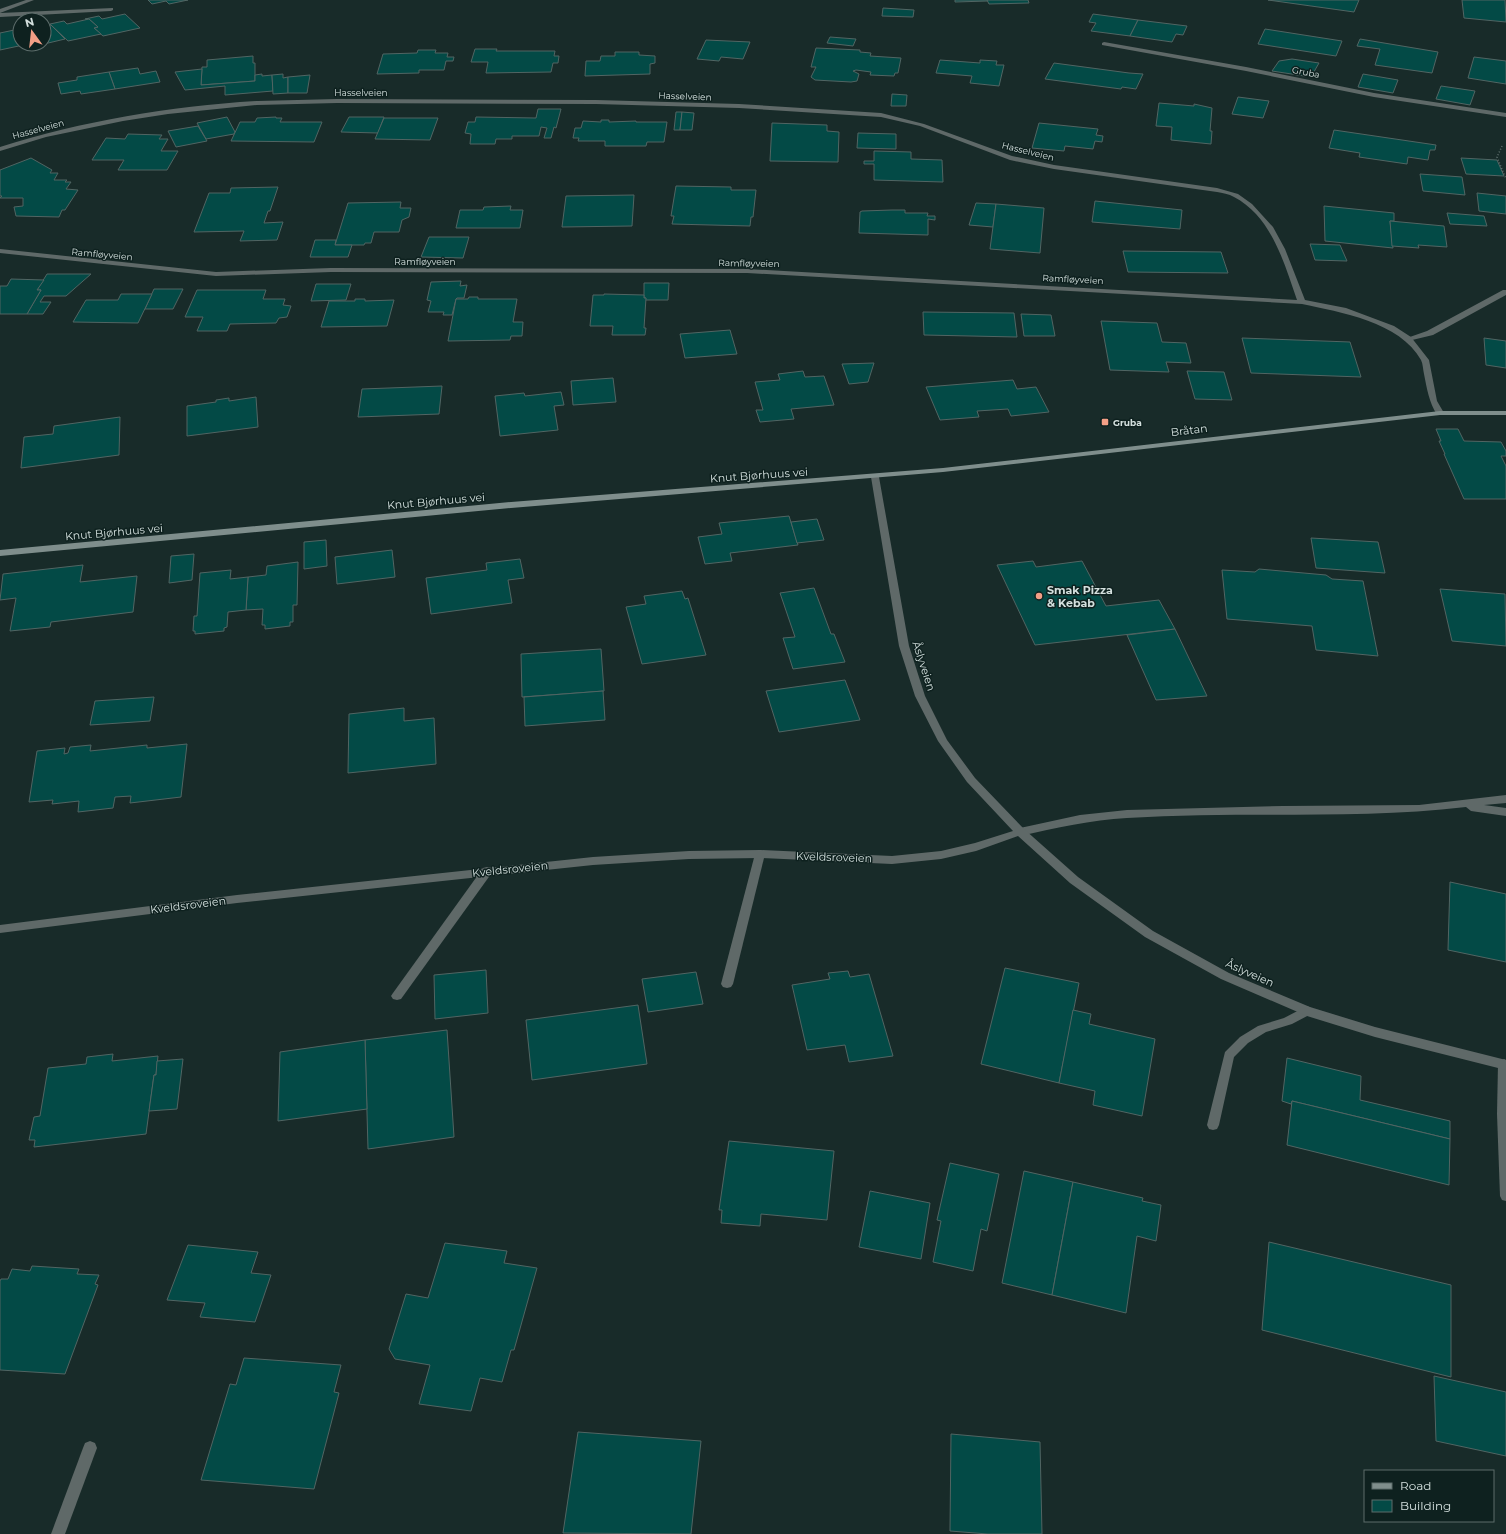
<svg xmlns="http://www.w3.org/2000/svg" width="1506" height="1534" font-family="Montserrat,sans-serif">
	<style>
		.building { fill: #034a46; stroke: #516563 }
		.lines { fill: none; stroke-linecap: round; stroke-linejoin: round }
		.path { stroke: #60716f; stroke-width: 1.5; stroke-dasharray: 1 2; stroke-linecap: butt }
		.service { fill: #5f6968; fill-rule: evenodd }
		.minor { fill: #5f6968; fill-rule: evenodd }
		.secondary { fill: #7f8e8c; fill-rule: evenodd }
		.poi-dot { fill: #f39f86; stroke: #0e211f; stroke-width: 1.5 }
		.labels { text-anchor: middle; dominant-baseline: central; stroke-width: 3; stroke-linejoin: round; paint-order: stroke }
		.far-street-label { font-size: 9px; fill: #d4e0de; stroke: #0e211f }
		.far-poi-label { font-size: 9px; font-weight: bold; fill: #d4e0de; stroke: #0e211f; text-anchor: start }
		.street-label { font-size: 11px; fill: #d4e0de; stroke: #0e211f }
		.poi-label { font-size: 11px; font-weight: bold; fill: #d4e0de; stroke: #0e211f; text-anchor: start }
	</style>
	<rect width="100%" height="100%" fill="#182b29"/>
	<!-- building -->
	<g class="building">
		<polygon points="148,0 188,0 169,4 166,1 152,4"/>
		<polygon points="955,0 987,0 988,1 955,2"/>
		<polygon points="987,0 1028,0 1029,3 989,4"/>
		<polygon points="1268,0 1359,0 1354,12"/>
		<polygon points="1462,0 1505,0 1506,22 1464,18"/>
		<polygon points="883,8 914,10 913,17 882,16"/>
		<polygon points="125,14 140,28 103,36 94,28 98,27 89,19 85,19 99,16 102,19"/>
		<polygon points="1093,14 1138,20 1130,36 1091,31 1096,23 1089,22"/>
		<polygon points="89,19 98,27 94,28 101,34 68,41 50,24 64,21 67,24"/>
		<polygon points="1138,20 1187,26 1183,35 1176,34 1172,42 1130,36"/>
		<polygon points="51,25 65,39 44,44 44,26"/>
		<polygon points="19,29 20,30 20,44 28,44 0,50 0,33"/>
		<polygon points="1265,29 1342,41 1336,56 1258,44"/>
		<polygon points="830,37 856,39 853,46 827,43"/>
		<polygon points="1360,39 1438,52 1432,73 1375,65 1380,49 1357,46"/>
		<polygon points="706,40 750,42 743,59 721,57 719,61 697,59"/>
		<polygon points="816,48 860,50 860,52 871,53 870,56 901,58 898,73 895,73 894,76 870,75 871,72 856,70 853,71 859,74 857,81 851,82 815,80 811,77 816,67 811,67"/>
		<polygon points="475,49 497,49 496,51 555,51 554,56 559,56 558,63 553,63 551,72 486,73 488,62 471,62"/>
		<polygon points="418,50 436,50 435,53 448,53 447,57 454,57 453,61 446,61 444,70 419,70 419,73 377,74 383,54 417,53"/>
		<polygon points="615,52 639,52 639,55 655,56 655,63 650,64 650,74 585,76 586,61 600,61 601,56 615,56"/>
		<polygon points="253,56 253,63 255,63 255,81 201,85 202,67 207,67 207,60"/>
		<polygon points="1474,57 1506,61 1506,84 1468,78"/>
		<polygon points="1292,59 1319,63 1311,77 1272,71 1279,61"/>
		<polygon points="940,60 980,63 980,60 997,61 996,65 1004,65 999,86 970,83 972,76 936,73"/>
		<polygon points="1054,63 1129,73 1143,74 1136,89 1122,87 1121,89 1045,79"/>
		<polygon points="138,68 140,74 156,71 160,82 115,89 109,72"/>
		<polygon points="202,69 201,85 255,81 255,75 262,74 262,76 272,75 273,91 225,95 225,86 185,90 175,72"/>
		<polygon points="109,72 115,89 81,94 80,91 61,94 58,83 77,80 77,77"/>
		<polygon points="283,74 283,78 288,77 288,93 273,94 272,75"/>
		<polygon points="1363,74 1398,80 1393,93 1358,87"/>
		<polygon points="310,75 307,93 288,93 288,77"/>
		<polygon points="1441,86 1475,91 1470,105 1436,99"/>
		<polygon points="892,94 907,95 906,106 891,106"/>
		<polygon points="1238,97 1269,101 1263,118 1232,114"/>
		<polygon points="1159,103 1194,106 1194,104 1212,108 1210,131 1212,131 1211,144 1171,140 1172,127 1156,126"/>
		<polygon points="538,109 561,109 556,128 554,127 551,138 544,138 547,128 541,127 539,136 512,136 512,139 496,139 495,144 470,144 471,134 465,133 468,122 475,122 476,117 536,118"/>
		<polygon points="676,112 682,112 680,130 674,130"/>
		<polygon points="682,112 694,113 692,130 680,130"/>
		<polygon points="227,117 235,132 234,134 206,139 197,123"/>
		<polygon points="276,117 276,118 282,118 280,122 322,122 314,142 231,141 240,122 255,122 257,118"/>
		<polygon points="349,117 384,117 378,133 341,132"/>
		<polygon points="384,118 438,118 430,140 375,139"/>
		<polygon points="601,120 609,120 609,122 636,121 636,122 667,122 664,142 647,142 646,146 605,146 605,141 578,141 579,138 573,138 575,128 581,128 583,121 601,122"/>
		<polygon points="772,123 827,125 827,131 839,132 838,162 770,161"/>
		<polygon points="1039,123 1098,129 1096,135 1103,136 1102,142 1095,141 1093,149 1065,146 1064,151 1032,148"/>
		<polygon points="198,126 207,141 176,147 168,131"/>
		<polygon points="1334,130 1436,145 1435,150 1430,150 1428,160 1408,157 1407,164 1359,157 1360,153 1329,148"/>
		<polygon points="858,133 896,134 896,149 857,148"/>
		<polygon points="128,134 162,135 159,139 168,139 161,151 178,151 167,170 118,170 124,160 92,160 106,138 125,139"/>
		<polygon points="874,151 911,152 911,159 942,160 943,182 874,180 874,164 864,164 864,161 874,161"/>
		<polygon points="31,158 52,170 50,173 58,173 54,180 67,180 65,182 71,182 66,189 78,190 65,210 62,210 59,217 16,216 14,207 23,206 23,198 0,198 2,196 0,196 0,170"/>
		<polygon points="1461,158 1497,160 1504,176 1466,174"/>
		<polygon points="1420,174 1462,177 1465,195 1423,191"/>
		<polygon points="676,186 731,187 731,190 756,190 753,217 751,217 750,226 672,224 674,216 671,216"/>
		<polygon points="278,187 270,211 268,211 264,223 283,222 277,240 240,241 244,231 194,232 209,193 230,193 231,188"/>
		<polygon points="1477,193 1506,196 1506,214 1479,211"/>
		<polygon points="634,195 632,226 562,227 566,196"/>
		<polygon points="1095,201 1182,210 1180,229 1092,222"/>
		<polygon points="401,202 400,208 411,208 409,217 402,220 399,232 374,232 371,243 365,243 364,245 335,245 348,203"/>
		<polygon points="976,203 996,204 993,227 969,225"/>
		<polygon points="996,204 1044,208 1040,253 990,249"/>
		<polygon points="511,206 510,210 523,210 520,228 456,228 460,210 483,210 484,207"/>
		<polygon points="1324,206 1394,213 1394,221 1390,221 1393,248 1325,241"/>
		<polygon points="892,210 905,210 905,213 928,213 927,216 935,216 935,220 928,219 928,235 859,233 860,212 862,211"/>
		<polygon points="1447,213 1484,216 1487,226 1450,224"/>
		<polygon points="1390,221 1444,226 1447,247 1418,245 1419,248 1392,246"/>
		<polygon points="429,237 469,237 463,258 421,257"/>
		<polygon points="315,240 336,240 335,245 352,245 348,257 310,257"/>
		<polygon points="1310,244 1340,245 1347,261 1315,260"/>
		<polygon points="1123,251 1221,252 1228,273 1128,272"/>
		<polygon points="47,274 91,274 66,296 44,296 40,302 51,302 43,314 27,314 41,290 37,290"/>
		<polygon points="11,279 44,280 37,290 41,290 27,314 0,314 0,286 7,286"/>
		<polygon points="461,281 460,286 467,285 464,298 457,298 456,299 452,315 443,315 444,312 428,312 431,301 427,300 431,282"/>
		<polygon points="644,283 669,283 668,300 645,300 646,298 644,298"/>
		<polygon points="316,284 351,284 346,300 311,301"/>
		<polygon points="154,289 183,289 173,309 145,309"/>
		<polygon points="197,290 266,290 263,299 285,299 283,305 291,306 287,317 279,318 276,323 230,324 227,331 197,331 203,317 185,317"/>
		<polygon points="121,294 152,294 138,323 73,322 86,300 118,300"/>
		<polygon points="604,294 644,295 644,298 646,298 644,328 646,328 645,335 612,335 613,326 590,326 593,295 604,295"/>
		<polygon points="469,297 478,297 478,299 517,299 513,322 523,322 522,336 511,336 510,340 448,341 456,299 468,299"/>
		<polygon points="355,299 365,299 365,301 394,300 387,326 321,327 329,301 355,301"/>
		<polygon points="923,312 1014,313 1017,337 924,335"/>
		<polygon points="1021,314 1051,315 1055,336 1024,336"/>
		<polygon points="1101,321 1157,323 1162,342 1186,343 1191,363 1166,362 1169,372 1110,370"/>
		<polygon points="730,330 737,354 685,358 680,334"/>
		<polygon points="1242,338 1350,342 1361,377 1251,373"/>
		<polygon points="1484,338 1506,341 1506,368 1486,365"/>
		<polygon points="874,363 868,382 849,384 842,364"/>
		<polygon points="803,371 805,377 824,376 834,405 791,409 794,419 760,422 756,410 763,410 755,382 780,380 778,374"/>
		<polygon points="1187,371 1224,372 1232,400 1195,399"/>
		<polygon points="613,378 616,402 573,405 571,381"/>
		<polygon points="1013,380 1017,389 1036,387 1049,412 1011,416 1008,409 977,411 979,417 940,420 926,387"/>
		<polygon points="442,386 439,414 358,417 362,389"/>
		<polygon points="561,392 564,405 554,406 558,430 500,436 495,396 524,393 525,396"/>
		<polygon points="256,397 258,427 187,436 187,406 216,402 216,400 229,398 229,401"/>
		<polygon points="120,417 119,455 21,468 24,437 53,434 54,426"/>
		<polygon points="1436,429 1458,429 1464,441 1501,442 1506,451 1506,456 1501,456 1506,466 1506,499 1464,499 1444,454 1445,454 1439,441 1441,441"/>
		<polygon points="789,516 798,545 730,553 732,561 705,564 698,537 722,534 719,523"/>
		<polygon points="817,519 824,540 797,543 791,522"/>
		<polygon points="1311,538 1378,542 1385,573 1316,568"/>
		<polygon points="326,540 327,566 304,569 304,542"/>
		<polygon points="392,550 395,577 337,584 335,557"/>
		<polygon points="194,554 192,580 169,583 171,556"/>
		<polygon points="520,559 524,578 508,580 512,603 431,614 426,578 487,570 486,563"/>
		<polygon points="1033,561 1036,567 1082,561 1106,606 1159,600 1175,629 1035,645 997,565"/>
		<polygon points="298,562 297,605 293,605 293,622 290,622 290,626 265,629 265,625 262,625 263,609 246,610 248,577 266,575 267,566"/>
		<polygon points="83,565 80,582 137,576 133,612 51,622 50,627 10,631 16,598 0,600 3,574"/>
		<polygon points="1259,569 1326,575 1332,579 1363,581 1378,656 1316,650 1312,626 1227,619 1222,570 1255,572"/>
		<polygon points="231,570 230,579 248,577 246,610 228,612 227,627 224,628 224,631 195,634 195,631 193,631 194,616 197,616 200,573"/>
		<polygon points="814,588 831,634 834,634 845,662 793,669 783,638 795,637 780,593"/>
		<polygon points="1440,589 1505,594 1506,646 1452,641"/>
		<polygon points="682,591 685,599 688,598 706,655 642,664 626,607 646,604 644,596"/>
		<polygon points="1175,629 1207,696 1156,700 1127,635"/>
		<polygon points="601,649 604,691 522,697 521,654"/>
		<polygon points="845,680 860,720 779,732 766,691"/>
		<polygon points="603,691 605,720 525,726 524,697"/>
		<polygon points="154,697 150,721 90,725 95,701"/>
		<polygon points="404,708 404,721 434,718 436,764 348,773 349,714"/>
		<polygon points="187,744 181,797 130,803 131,796 115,797 113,808 78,812 79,801 52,804 53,800 29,802 37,751 65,748 64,754 68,753 70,747 91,745 90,751 147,745 147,748"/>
		<polygon points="1450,882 1506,894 1506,962 1448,950"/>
		<polygon points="1005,968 1079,983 1059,1083 981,1064"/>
		<polygon points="486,970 488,1013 435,1019 434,975"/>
		<polygon points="848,971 850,977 869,974 893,1056 849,1062 845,1045 807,1050 792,985 830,979 828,973"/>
		<polygon points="696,972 703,1004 648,1012 642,979"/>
		<polygon points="638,1005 647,1064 532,1080 526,1020"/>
		<polygon points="1073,1010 1091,1014 1089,1024 1155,1039 1142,1116 1093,1105 1095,1091 1059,1083"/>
		<polygon points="447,1030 454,1137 368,1149 365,1040"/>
		<polygon points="365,1040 367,1109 278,1121 280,1052"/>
		<polygon points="113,1054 112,1061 158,1056 156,1075 154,1075 146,1134 34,1147 35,1140 29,1140 34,1117 40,1116 48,1068 86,1064 87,1057"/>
		<polygon points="1287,1058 1361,1076 1360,1100 1450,1121 1450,1139 1292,1101 1291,1104 1282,1101"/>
		<polygon points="183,1059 177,1109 149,1111 154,1075 156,1075 157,1061"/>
		<polygon points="1292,1101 1450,1139 1449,1185 1287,1145"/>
		<polygon points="729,1141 834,1151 827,1220 761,1214 760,1226 721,1223 722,1210 719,1210"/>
		<polygon points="950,1163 999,1174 987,1231 981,1229 973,1271 933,1262 941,1221 937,1220"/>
		<polygon points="1024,1171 1073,1182 1052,1295 1002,1283"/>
		<polygon points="1073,1182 1143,1198 1142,1201 1161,1205 1156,1241 1137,1236 1126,1313 1052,1295"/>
		<polygon points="870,1191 930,1203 921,1259 859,1247"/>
		<polygon points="1269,1242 1451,1285 1451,1377 1262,1330"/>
		<polygon points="445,1243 507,1251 504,1263 537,1268 514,1350 511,1350 502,1382 480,1378 471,1411 419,1404 430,1365 395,1359 389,1349 406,1294 428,1298"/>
		<polygon points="188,1245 258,1252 251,1273 271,1275 255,1322 200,1317 205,1303 167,1300"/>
		<polygon points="32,1266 79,1269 77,1274 99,1275 95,1284 98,1285 65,1374 0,1370 0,1281 1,1279 8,1279 12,1269 30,1271"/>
		<polygon points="244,1358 341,1365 334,1392 339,1393 314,1489 201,1480 230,1384 236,1385"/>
		<polygon points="1434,1376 1506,1392 1506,1456 1436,1441"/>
		<polygon points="578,1432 701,1441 691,1534 563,1533"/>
		<polygon points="951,1434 1040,1442 1042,1534 988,1534 950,1531"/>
	</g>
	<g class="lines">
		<!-- path -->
		<polyline class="path" points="1502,146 1497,157 1506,179"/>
		<!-- service -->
		<g class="service">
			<polygon points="113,8 113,10 111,11 0,17 0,13"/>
			<polygon points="1503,290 1506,290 1506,295 1433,335 1408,341 1404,339 1427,331"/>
			<path d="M1506 795V803L1484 805 1506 808V816L1471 811 1466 807C1354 820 1240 811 1127 818 1091 820 1056 828 1020 836L1016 835 1015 832 1016 829 1020 828 1080 815 1127 810 1283 806 1419 805Z"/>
			<polygon points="760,850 764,851 765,854 733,984 731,987 727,988 723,987 721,984 755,854 756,851"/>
			<polygon points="487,867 491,868 492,871 491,874 401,999 397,1000 393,999 391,996 393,993 483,868"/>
			<polygon points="1307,1006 1311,1008 1313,1011 1311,1014 1292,1024 1266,1032 1248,1043 1234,1057 1219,1125 1217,1129 1213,1130 1209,1129 1207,1125 1225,1052 1240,1037 1258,1026 1284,1018"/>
			<polygon points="1504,1059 1506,1060 1506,1201 1502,1200 1500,1196 1497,1114 1498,1064 1500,1061"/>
			<polygon points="90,1441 95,1443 97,1448 65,1534 51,1534 83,1448 85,1443"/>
		</g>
		<!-- minor -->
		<g class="minor">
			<polygon points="26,0 34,0 0,13 0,9"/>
			<polygon points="1104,42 1246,67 1374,93 1506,113 1506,117 1374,97 1246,71 1102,45 1102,43"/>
			<path d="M337 99 596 100 739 104 881 113 924 124 1012 156 1054 165 1217 188 1238 194 1252 204 1273 227 1285 249 1305 300 1346 308 1394 326 1411 337 1429 360 1437 401 1444 413 1443 415H1437C1429 402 1427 389 1424 374 1423 370 1423 364 1421 360 1400 322 1340 312 1302 304L747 273 331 272 216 276 0 253V249L216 272 331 268 747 269 1297 300C1284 263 1272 217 1234 197 1229 194 1222 193 1217 192L1054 169 1010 160 920 126 881 117 739 108 596 104 337 103 257 105 168 114 123 121 46 137 0 151V147C83 121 171 106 258 101 284 100 311 100 337 99Z"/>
			<polygon points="872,475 878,475 879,477 909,646 925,696 947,740 975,778 1024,829 1078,877 1153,931 1229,973 1310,1007 1375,1027 1506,1060 1506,1070 1375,1037 1307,1016 1221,979 1145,937 1070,883 1018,836 976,851 941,859 892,864 760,858 689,859 593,865 237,903 0,933 0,925 237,895 593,857 689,851 760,850 892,856 941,851 975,843 1013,831 967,782 938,741 915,696 899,646 871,477"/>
		</g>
		<!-- secondary -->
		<polygon class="secondary" points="1440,411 1506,411 1506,415 1440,415 943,472 511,508 0,556 0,550 511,502 943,468"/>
	</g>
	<!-- markers -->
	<g class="poi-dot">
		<rect x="1101" y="418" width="8" height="8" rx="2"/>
		<circle cx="1039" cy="596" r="4"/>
	</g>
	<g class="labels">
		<!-- far-street labels -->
		<g class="far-street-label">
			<text transform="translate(1306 72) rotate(11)">Gruba</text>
			<text x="361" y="92">Hasselveien</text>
			<text transform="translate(685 96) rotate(2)">Hasselveien</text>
			<text transform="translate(38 129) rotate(-15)">Hasselveien</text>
			<text transform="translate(1028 151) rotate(14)">Hasselveien</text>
			<text transform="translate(102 254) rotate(5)">Ramfløyveien</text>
			<text x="425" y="261">Ramfløyveien</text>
			<text transform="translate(749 263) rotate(1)">Ramfløyveien</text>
			<text transform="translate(1073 279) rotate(3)">Ramfløyveien</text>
		</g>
		<!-- far-poi labels -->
		<g class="far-poi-label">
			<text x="1113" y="422">Gruba</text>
		</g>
		<!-- street labels -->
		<g class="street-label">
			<text transform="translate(1189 430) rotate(-7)">Bråtan</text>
			<text transform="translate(759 475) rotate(-4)">Knut Bjørhuus vei</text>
			<text transform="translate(436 501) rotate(-5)">Knut Bjørhuus vei</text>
			<text transform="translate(114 532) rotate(-5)">Knut Bjørhuus vei</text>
			<text transform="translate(924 666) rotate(72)">Åslyveien</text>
			<text transform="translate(834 857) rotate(2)">Kveldsroveien</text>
			<text transform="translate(510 869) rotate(-6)">Kveldsroveien</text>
			<text transform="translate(188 905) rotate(-7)">Kveldsroveien</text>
			<text transform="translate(1250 973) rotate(24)">Åslyveien</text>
		</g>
		<!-- poi labels -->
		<g class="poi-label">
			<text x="1047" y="590">Smak Pizza<tspan x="1047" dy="13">&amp; Kebab</tspan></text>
		</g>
	</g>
	<!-- legend -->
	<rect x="1364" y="1470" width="130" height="52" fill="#0e211f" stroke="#5d6d6b"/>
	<rect x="1372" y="1483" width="20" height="6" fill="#7f8e8c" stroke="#5d6d6b"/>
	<text x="1400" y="1490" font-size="12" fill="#d4e0de">Road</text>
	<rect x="1372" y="1500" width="20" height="12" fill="#034a46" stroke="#5d6d6b"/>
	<text x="1400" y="1510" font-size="12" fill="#d4e0de">Building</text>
	<!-- north arrow -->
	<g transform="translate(32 32) rotate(345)"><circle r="19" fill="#0e211f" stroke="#5d6d6b"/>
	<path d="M0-3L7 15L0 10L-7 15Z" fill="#f39f86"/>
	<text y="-6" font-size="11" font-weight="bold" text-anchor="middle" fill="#d4e0de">N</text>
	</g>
</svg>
